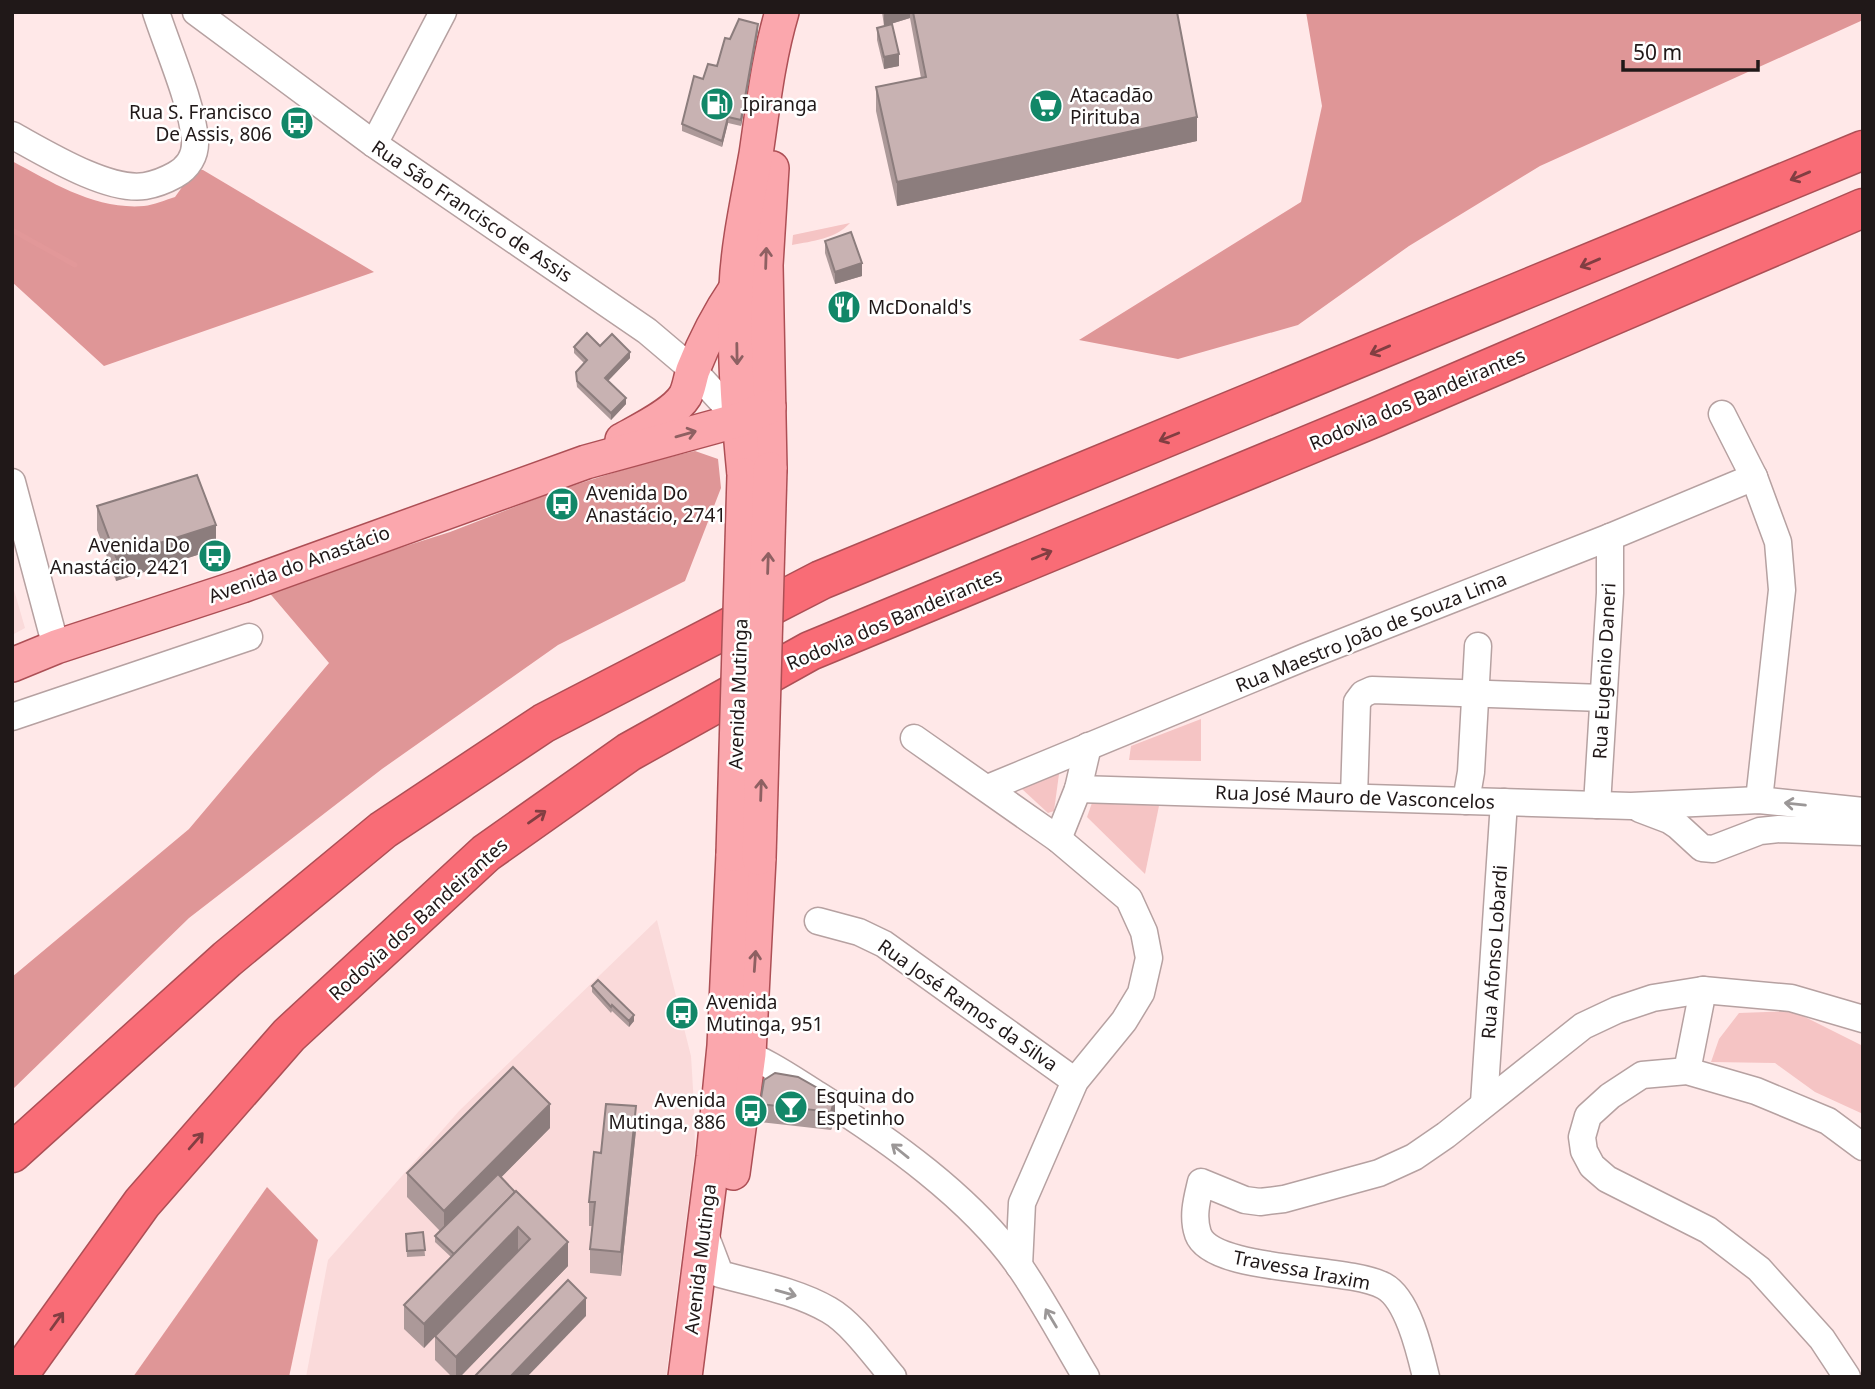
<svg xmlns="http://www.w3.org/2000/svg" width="1875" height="1389" font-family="'Noto Sans',sans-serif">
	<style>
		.built { fill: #fadada }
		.green { fill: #f5c4c4 }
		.forest { fill: #df9697 }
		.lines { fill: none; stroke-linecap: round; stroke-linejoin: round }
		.stream { stroke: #e29899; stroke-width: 5 }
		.minor-casing { stroke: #b6a1a1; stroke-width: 29 }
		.major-casing { stroke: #ad4f55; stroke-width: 36 }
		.highway-casing { stroke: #ad4f55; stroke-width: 41 }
		.minor { stroke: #fff; stroke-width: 26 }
		.major { stroke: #fba7ad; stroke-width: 33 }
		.highway { stroke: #f96c76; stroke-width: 38 }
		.major-bridge-casing { stroke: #ad4f55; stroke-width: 36; stroke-linecap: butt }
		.major-bridge { stroke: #fba7ad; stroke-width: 33 }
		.wall { fill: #ac9999 }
		.shaded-wall { fill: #8c7d7d }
		.building { fill: #c8b2b2; stroke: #8c7d7d; stroke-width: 2 }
		.oneway { stroke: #823e42 }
		.oneway2 { stroke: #8e6062 }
		.oneway3 { stroke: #9b9797 }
		.labels { text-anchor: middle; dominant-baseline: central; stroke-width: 5; stroke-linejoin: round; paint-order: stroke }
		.poi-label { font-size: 19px; fill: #201818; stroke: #fff; text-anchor: start }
		.street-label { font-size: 19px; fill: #201818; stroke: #fff }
	</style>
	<rect width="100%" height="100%" fill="#ffe8e8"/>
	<!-- built -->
	<g class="built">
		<polygon points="12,583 25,628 12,635"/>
		<polygon points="657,920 691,1056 694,1105 695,1151 666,1377 306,1377 328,1260 459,1111"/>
	</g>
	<!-- green -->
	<g class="green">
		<path d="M850 223C835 239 813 241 792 245L793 235Z"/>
		<polygon points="1201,719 1201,761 1129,760 1131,746"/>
		<polygon points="1053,771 1059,774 1054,811 1048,813 1022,789 1026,782"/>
		<polygon points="1093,800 1160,801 1145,874 1087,817"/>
		<polygon points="1793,1011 1863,1046 1863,1114 1815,1092 1775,1063 1711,1062 1719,1039 1739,1013"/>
	</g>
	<!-- forest -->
	<g class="forest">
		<polygon points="1306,12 1863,12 1863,20 1540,166 1409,246 1298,325 1178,359 1079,340 1301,202 1322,106"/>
		<path d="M12 161C53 183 96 210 144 206 154 205 165 200 175 197L195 169 203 170 374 272 104 366 12 282Z"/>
		<polygon points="695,451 718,459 721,488 685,581 558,645 382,769 189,918 12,1090 12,977 189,829 329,663 267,590 450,532 556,491 644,463"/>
		<polygon points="267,1187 318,1240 289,1377 133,1377"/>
	</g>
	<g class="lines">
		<!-- stream -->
		<polyline class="stream" points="12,230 75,265"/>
		<defs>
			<g id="minor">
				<polyline points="196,12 374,144 647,331 693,370 739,420"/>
				<path d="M12 135C45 153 108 192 145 186 156 184 166 180 175 175 188 168 196 155 195 140 192 103 168 49 156 12"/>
				<polyline points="374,144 443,12"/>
				<polyline points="1722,414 1754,477 1778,542 1782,590 1759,800"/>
				<polyline points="12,482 56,647"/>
				<polyline points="12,717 249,637"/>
				<polyline points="914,738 1058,839 1129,899 1144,932 1149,958 1141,993 1124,1021 1075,1081 1022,1203 1019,1266"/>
				<polyline points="988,788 1305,657 1610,537 1754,477"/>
				<polyline points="1078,789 1631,806 1759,800 1863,811"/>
				<polyline points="1354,797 1357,702 1363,694 1372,690 1603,698"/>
				<polyline points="1466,801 1471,772 1478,646"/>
				<polyline points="1597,805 1610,593 1610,537"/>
				<polyline points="1640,809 1669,820 1678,826 1702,848 1713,849 1760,831 1779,829 1863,832"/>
				<polyline points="1058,839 1078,789 1088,746"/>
				<polyline points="818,921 859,932 884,944 1075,1081"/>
				<path d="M733 1049C764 1059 791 1078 818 1095 888 1139 972 1198 1020 1267 1044 1302 1064 1340 1086 1377"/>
				<polyline points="1687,1071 1703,990"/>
				<polyline points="1484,1103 1504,802"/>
				<path d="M704 1232 720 1274C756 1284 796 1291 829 1310 852 1323 875 1356 893 1377"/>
				<path d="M1426 1377C1420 1352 1408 1299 1384 1286 1347 1266 1212 1273 1198 1234 1192 1216 1197 1199 1201 1182L1245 1200 1260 1202 1284 1199 1379 1173 1414 1157 1446 1135 1583 1026 1617 1010 1653 998 1703 990 1791 998 1863 1019"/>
				<polyline points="1847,1377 1822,1339 1759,1269 1708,1230 1607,1179 1592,1166 1584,1151 1582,1137 1588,1116 1610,1096 1642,1075 1687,1071 1756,1091 1828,1121 1863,1147"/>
			</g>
			<g id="major">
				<path d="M622 440C640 430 674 414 685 396 689 389 690 379 693 370 704 342 719 313 736 288"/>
				<polyline points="770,469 766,265 772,168"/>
				<path d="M744 475C738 414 733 348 736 287 738 242 748 199 756 154 763 107 768 59 782 12"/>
				<polyline points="12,665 56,647 242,586 586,462 739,420 769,407"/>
				<polyline points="733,1173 749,1054 759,858"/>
				<polyline points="685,1377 713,1157 724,1046 733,854"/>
			</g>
			<g id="highway">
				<polyline points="12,1153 227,959 383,830 544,723 821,580 1863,150"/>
				<polyline points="17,1377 142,1203 289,1035 486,853 629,752 810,651 1376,417 1863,208"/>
			</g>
		</defs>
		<!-- minor casing -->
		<use href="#minor" class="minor-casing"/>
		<!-- major casing -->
		<use href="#major" class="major-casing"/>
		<!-- highway casing -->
		<use href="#highway" class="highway-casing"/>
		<!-- minor -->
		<use href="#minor" class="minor"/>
		<!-- major -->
		<use href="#major" class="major"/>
		<!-- highway -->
		<use href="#highway" class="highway"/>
		<defs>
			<g id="major-bridge">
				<polyline points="733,854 744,475"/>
				<polyline points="759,858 770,469"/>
			</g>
		</defs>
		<!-- major-bridge casing -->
		<use href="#major-bridge" class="major-bridge-casing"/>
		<!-- major-bridge -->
		<use href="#major-bridge" class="major-bridge"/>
	</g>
	<!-- wall -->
	<g class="wall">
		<polygon points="882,12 1177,12 1197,141 897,206 876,111 876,87 921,78 910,18 884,26"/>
		<polygon points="877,28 899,66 884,69 877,40"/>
		<polygon points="758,30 741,126 728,123 722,147 682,131 682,124 717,66 730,39"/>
		<polygon points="825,241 862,276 835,284 825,253"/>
		<polygon points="600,346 630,358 608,381 626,404 611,420 577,387 576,378 576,372 584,363 574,353 574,347"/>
		<polygon points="97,506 216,549 116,581 97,530"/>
		<polygon points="592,986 634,1021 629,1027 612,1011 611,1013 592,992"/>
		<polygon points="798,1077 835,1116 831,1130 760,1122 760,1104"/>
		<polygon points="550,1128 501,1177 568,1266 460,1377 452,1377 435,1360 435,1336 424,1348 404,1329 404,1305 451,1257 435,1242 435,1236 440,1231 407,1197 407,1173"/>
		<polygon points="636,1130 621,1276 590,1273 590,1249 592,1226 589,1226 589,1202 601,1153"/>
		<polygon points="423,1232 425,1256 407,1257 406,1234"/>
	</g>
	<!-- shaded-wall -->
	<g class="shaded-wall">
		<polygon points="884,12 910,12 910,18 884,26"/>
		<polygon points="758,24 758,30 741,126 741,120"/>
		<polygon points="899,54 899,66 884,69 884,57"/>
		<polygon points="728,117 728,123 722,147 722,141"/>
		<polygon points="1197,117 1197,141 897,206 897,182"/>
		<polygon points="862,263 862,276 835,284 835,272"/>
		<polygon points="630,352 630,358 605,384 605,378"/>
		<polygon points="626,398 626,404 611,420 611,413"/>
		<polygon points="216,525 216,549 116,581 116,557"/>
		<polygon points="634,1015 634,1021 629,1027 629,1021"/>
		<polygon points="835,1098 835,1116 831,1130 831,1112"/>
		<polygon points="550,1104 550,1128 444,1235 444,1211"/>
		<polygon points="636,1106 636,1130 621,1276 621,1252"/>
		<polygon points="518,1227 518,1251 424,1348 424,1324"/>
		<polygon points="568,1242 568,1266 460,1377 456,1377 456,1357"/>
		<polygon points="586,1298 586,1316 527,1377 510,1377"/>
	</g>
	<!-- building -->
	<g class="building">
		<polygon points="913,12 1177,12 1197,117 897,182 876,87 926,77"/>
		<polygon points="739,19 758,24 741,120 728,117 722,141 682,124 694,76 703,79 708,64 717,66 725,38 730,39"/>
		<polygon points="892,24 899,54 884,57 877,28"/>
		<polygon points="851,232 862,263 835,272 825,241"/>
		<polygon points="587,333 600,346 612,334 630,352 605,378 626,398 611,413 577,381 576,372 587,360 574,347"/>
		<polygon points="197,475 216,525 116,557 97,506"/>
		<polygon points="598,980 634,1015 629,1021 612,1005 611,1007 592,986"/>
		<polygon points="513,1067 550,1104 444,1211 407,1173"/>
		<polygon points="775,1073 798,1077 835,1098 831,1112 760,1104 764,1080"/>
		<polygon points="606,1104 636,1106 621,1252 590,1249 595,1202 589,1202 594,1152 601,1153"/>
		<polygon points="498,1174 515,1192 454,1254 435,1236"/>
		<polygon points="516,1191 568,1242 456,1357 435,1336 530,1239 518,1227 424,1324 404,1305"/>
		<polygon points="423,1232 425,1250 407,1251 406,1234"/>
		<polygon points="568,1280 586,1298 510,1377 474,1377"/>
	</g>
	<!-- one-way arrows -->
	<defs><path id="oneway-shaft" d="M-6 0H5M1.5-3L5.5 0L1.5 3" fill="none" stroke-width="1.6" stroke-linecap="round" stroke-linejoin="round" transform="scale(1.75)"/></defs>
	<g class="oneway">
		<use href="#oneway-shaft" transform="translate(1800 176) rotate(157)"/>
		<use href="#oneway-shaft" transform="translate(1590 263) rotate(157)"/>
		<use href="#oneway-shaft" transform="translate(1380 350) rotate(157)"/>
		<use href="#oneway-shaft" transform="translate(1169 437) rotate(158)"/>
		<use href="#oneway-shaft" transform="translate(1042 555) rotate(-22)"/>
		<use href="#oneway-shaft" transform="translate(537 817) rotate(-35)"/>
		<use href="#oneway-shaft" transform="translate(196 1141) rotate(-49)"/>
		<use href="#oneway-shaft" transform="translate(57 1321) rotate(-54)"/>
	</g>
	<g class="oneway2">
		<use href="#oneway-shaft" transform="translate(766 258) rotate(-88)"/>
		<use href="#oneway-shaft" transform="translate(737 354) rotate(89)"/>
		<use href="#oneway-shaft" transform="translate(686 434) rotate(-16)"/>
		<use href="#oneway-shaft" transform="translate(768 563) rotate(-88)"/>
		<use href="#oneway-shaft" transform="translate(761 790) rotate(-88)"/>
		<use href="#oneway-shaft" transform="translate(755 961) rotate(-86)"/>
	</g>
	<g class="oneway3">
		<use href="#oneway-shaft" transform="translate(1795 804) rotate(-174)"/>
		<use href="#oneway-shaft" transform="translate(900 1151) rotate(-141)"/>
		<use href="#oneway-shaft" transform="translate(786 1293) rotate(16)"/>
		<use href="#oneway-shaft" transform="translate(1051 1318) rotate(-121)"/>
	</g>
	<!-- icons -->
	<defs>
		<symbol id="fuel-disc" viewBox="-11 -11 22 22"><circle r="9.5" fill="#128768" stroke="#fff"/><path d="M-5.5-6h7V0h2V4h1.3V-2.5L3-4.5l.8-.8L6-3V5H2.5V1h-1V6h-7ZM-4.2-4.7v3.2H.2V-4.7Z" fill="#fff"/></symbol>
		<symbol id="supermarket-disc" viewBox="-11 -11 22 22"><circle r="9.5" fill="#128768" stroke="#fff"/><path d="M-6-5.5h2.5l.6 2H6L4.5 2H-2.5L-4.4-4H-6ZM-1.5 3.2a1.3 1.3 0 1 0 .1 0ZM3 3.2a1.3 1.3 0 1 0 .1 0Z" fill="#fff"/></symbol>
		<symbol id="bus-disc" viewBox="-11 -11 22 22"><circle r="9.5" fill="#128768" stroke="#fff"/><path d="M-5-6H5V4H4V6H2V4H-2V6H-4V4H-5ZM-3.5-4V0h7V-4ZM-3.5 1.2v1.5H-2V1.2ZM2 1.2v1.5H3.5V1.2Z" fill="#fff"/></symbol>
		<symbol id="restaurant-disc" viewBox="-11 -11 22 22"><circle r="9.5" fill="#128768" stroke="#fff"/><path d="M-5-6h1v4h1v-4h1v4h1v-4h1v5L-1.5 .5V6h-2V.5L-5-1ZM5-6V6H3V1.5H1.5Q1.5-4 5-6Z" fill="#fff"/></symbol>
		<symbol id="bar-disc" viewBox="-11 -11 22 22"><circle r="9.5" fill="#128768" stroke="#fff"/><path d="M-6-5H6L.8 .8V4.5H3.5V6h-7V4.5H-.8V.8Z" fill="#fff"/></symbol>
	</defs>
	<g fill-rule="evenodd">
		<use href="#fuel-disc" x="698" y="85" width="38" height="38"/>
		<use href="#supermarket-disc" x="1027" y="87" width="38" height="38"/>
		<use href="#bus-disc" x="278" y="104" width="38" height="38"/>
		<use href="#restaurant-disc" x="825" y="288" width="38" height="38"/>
		<use href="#bus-disc" x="543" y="485" width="38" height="38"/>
		<use href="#bus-disc" x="196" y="537" width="38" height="38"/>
		<use href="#bus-disc" x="663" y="994" width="38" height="38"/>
		<use href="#bar-disc" x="772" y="1088" width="38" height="38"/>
		<use href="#bus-disc" x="732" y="1092" width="38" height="38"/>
	</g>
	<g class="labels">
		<!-- poi labels -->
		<g class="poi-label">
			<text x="1070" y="95">Atacadão<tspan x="1070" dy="22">Pirituba</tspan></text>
			<text x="742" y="104">Ipiranga</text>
			<text x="272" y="112" text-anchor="end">Rua S. Francisco<tspan x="272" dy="22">De Assis, 806</tspan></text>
			<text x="868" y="307">McDonald's</text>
			<text x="586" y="493">Avenida Do<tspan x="586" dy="22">Anastácio, 2741</tspan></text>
			<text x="190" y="545" text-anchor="end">Avenida Do<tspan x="190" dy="22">Anastácio, 2421</tspan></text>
			<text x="706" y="1002">Avenida<tspan x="706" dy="22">Mutinga, 951</tspan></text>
			<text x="816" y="1096">Esquina do<tspan x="816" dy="22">Espetinho</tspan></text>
			<text x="726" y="1100" text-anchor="end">Avenida<tspan x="726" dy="22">Mutinga, 886</tspan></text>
		</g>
		<!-- street labels -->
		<g class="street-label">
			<text transform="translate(472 211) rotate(34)">Rua São Francisco de Assis</text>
			<text transform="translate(1417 399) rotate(-23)">Rodovia dos Bandeirantes</text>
			<text transform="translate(299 564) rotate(-20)">Avenida do Anastácio</text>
			<text transform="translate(894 619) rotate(-23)">Rodovia dos Bandeirantes</text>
			<text transform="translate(1371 632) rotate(-22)">Rua Maestro João de Souza Lima</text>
			<text transform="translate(1604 671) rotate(-87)">Rua Eugenio Daneri</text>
			<text transform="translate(738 694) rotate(-88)">Avenida Mutinga</text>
			<text transform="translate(1355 797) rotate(2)">Rua José Mauro de Vasconcelos</text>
			<text transform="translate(418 919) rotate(-42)">Rodovia dos Bandeirantes</text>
			<text transform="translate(1494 952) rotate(-86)">Rua Afonso Lobardi</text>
			<text transform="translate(968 1005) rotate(35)">Rua José Ramos da Silva</text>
			<text transform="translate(700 1259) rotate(-83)">Avenida Mutinga</text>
			<text transform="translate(1302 1270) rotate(11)">Travessa Iraxim</text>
		</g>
	</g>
	<!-- border -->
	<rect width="1875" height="1389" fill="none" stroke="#201818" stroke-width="28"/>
	<!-- scale -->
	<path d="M1623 60v10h135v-10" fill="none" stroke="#201818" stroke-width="3.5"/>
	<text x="1633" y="60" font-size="21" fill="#201818" stroke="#ffffff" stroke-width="5" paint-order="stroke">50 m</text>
</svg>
